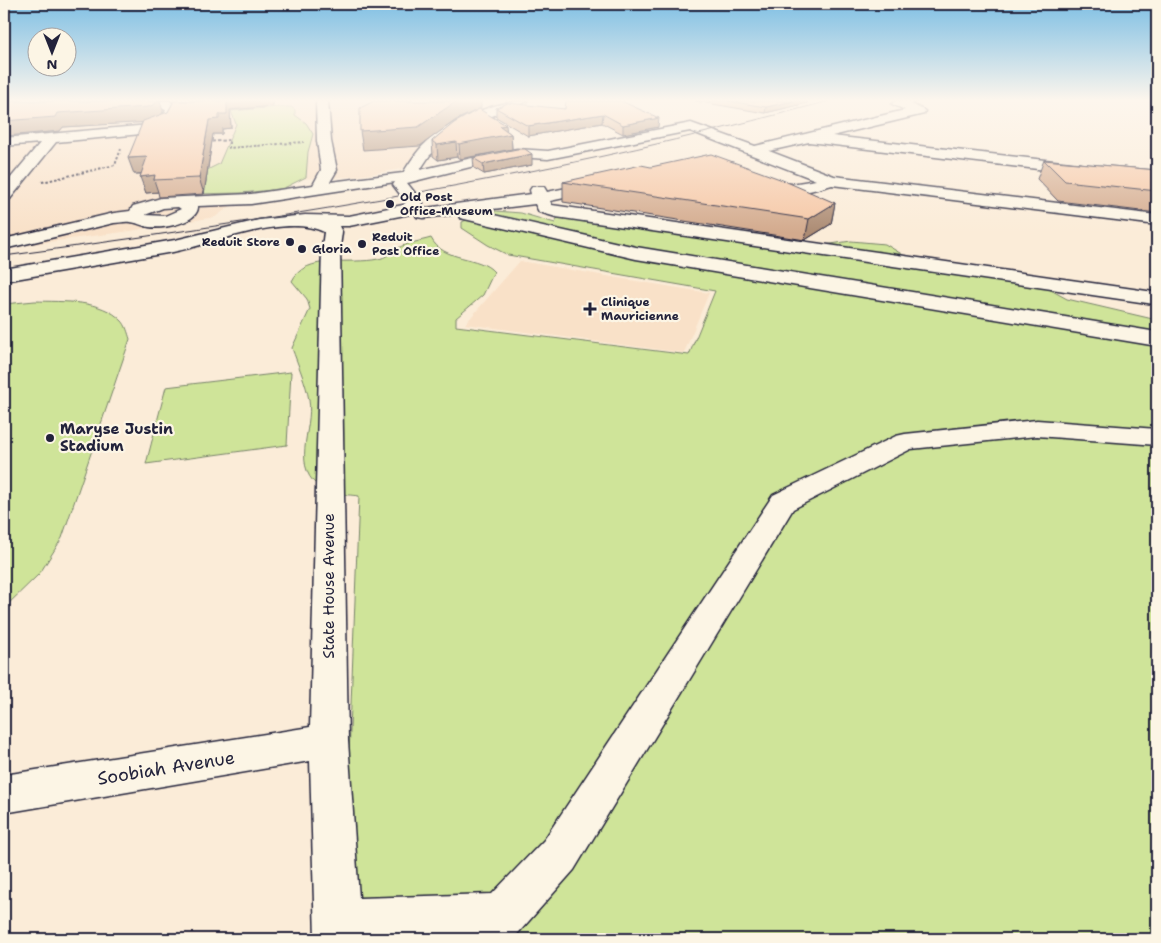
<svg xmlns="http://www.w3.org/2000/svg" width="1161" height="943" font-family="'Shantell Sans',sans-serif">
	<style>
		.built { fill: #f9e1c8 }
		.green { fill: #cfe499; stroke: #78836a }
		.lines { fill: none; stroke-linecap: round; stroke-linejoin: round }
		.minor-casing { stroke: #22223b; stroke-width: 3 }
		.path { stroke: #22223b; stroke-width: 2; stroke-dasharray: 2.5 2; stroke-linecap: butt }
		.minor { fill: #fcf5e5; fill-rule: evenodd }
		.tram { stroke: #22223b; stroke-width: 1 }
		.wall { fill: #d3aa8d; stroke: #22223b }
		.shaded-wall { fill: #ac8b73; stroke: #22223b }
		.building { fill: #f5c6a4; stroke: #22223b }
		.poi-dot { fill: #22223b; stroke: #fcf5e5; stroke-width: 2 }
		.labels { text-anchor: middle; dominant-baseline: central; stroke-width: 4.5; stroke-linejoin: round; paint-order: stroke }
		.far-poi-label { font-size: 12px; font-weight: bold; fill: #22223b; stroke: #fcf5e5; text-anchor: start }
		.poi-label { font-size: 15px; font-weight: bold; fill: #22223b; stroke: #fcf5e5; text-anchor: start }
		.street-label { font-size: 15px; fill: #22223b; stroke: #fcf5e5 }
		.near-street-label { font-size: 18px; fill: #22223b; stroke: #fcf5e5 }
	</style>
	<rect width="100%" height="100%" fill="#fbecd8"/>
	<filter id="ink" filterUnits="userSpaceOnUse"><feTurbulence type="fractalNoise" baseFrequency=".02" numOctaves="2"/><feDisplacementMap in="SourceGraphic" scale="10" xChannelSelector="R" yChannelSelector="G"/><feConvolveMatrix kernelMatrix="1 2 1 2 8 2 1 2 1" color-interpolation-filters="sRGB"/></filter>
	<g filter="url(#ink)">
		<!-- built -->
		<g class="built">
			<polygon points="4,101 514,101 501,105 424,148 402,169 352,177 300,179 285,190 245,196 215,217 130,231 4,248"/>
			<polygon points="520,261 618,278 709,293 684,353 465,324"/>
		</g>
		<!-- green -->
		<g class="green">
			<polygon points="278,107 291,107 295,110 295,115 306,123 313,134 308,152 306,177 282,189 241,193 191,194 203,172 219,164 236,124 231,111"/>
			<path d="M495 211 521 213 555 223 558 217 824 245 851 241 885 244 905 256 1038 283 1067 299 1157 320V939H342L359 496C348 494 334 496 324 490 288 469 314 430 309 400 306 383 298 365 292 348L310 309 307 299 292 281C305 253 352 265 378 259 386 258 391 252 398 248 407 243 421 241 431 238 443 262 480 255 494 272L483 295 456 318V326L689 355 715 291 508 255 488 245 462 228V222L481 213Z"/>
			<path d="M35 301C63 302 101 299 122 321 126 325 128 333 130 339L62 538 40 573 4 608V304Z"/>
			<polygon points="291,372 287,445 146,464 166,387"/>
		</g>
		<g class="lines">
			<defs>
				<g id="minor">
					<polygon points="158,101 170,101 178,110 172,125 152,133 56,142 10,199 4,201 4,186 40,143 4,146 4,138 149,125 161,120 166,110 159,107"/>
					<path d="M316 101H328L331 141 337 170 330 182 403 173C408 165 413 157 419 150 441 124 494 100 527 101L466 127 430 155 420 170 494 153 517 149 548 151 691 123 755 146 905 110 892 104 895 101H916L912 104 925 111 924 114 832 136 1080 164 1088 169 1080 174 809 142 769 151 834 176 1157 215V225L832 185C815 190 771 203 759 185L767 180 791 184 816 180 690 131 548 159 517 157 494 161 407 183 423 203 418 209 531 194 530 190 532 187H544L547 192 600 181 606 183 608 186 606 189 550 201 552 205 1154 292 1157 293V303L1154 304 556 217 539 212 535 204 476 211 636 247 1157 332V346L636 259 460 218 458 214 423 218 417 217 415 213 349 226H339L342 232 340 247 348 741 359 898 492 894 544 840 773 495 896 436 905 434 1037 420 1157 429V445L1037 436 911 449 793 509 574 870 513 939H315L310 761 4 813V775L310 727 322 247 324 232C286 213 214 244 173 252 117 262 60 271 4 281V269L175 240 259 220 305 215 349 216 403 205 406 202 393 185 395 182 251 204 198 206C199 223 162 229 149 227 142 226 136 222 130 222 125 221 119 223 114 223L4 249V239L114 213 130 211 133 206 161 198 251 194 313 185 321 170 317 141ZM178 207 181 209 165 216 145 215 163 208Z"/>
				</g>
			</defs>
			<!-- minor casing -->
			<use href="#minor" class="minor-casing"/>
			<!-- path -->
			<g class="path">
				<polyline points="208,142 229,140 229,148 304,142"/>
				<polyline points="42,182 115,165 121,149"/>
			</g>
			<!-- minor -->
			<use href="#minor" class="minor"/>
			<!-- tram -->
			<path class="tram" d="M4 256C177 233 350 207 521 173 624 153 727 128 829 101"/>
		</g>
		<!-- wall -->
		<g class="wall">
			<polygon points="4,101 163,111 162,115 168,112 173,102 172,101 273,101 273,106 230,110 231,128 222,129 222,134 213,134 204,194 159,197 158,192 146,193 141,174 134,174 142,122 63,127 60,131 6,136 11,147 4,155"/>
			<polygon points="566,101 658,127 623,134 602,123 528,136 496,117 496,108 565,109"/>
			<polygon points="695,101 808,101 807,103 765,113"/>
			<polygon points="507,131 511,134 512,149 460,159 457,157 438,160 433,156 432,141"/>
			<polygon points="473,158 532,165 484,174 474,168"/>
			<polygon points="1044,160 1157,170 1157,213 1058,201 1037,179"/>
			<polygon points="563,182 835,203 831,224 805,240 563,202"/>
		</g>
		<!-- shaded-wall -->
		<g class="shaded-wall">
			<polygon points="155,101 160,101 163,111 160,119 152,122 63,127 60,131 6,136 11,147 4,155 4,121 57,113"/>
			<polygon points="227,101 273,101 273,106 230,110 231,128 222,129 222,134 213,134 204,194 199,178 209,120 219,114"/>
			<polygon points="458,101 481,101 481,108 456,120 420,146 363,150 360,131"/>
			<polygon points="794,101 808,101 807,103 765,113 766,107"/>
			<polygon points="603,114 602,123 528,136 528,126"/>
			<polygon points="659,118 658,127 623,134 623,125"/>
			<polygon points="506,125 507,135 511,134 512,149 460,159 459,144 500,126"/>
			<polygon points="456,142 457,157 438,160 437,145"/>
			<polygon points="532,154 532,165 484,174 483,164"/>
			<polygon points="147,157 152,173 134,174 128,158"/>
			<polygon points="155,175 154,180 158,192 146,193 140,177"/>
			<polygon points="835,203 831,224 805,240 809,219"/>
		</g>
		<!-- building -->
		<g class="building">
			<polygon points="4,101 157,101 155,104 148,107 57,113 55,117 4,121"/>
			<polygon points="174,101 227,101 227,114 219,114 219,119 209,120 199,178 154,180 155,175 140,177 147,157 128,158 143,121 168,112"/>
			<polygon points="374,101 458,101 454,103 418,127 360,131 360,108"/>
			<polygon points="566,101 621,101 659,118 623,125 603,114 528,126 496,108 508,103 565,109"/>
			<polygon points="728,101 794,101 766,107"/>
			<polygon points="479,109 506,125 500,126 511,134 459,144 456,142 437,145 432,141 439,135 454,123"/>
			<polygon points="517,149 525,149 532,154 483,164 473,158"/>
			<polygon points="711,154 780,179 835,203 809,219 563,182 641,165 651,167"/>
			<polygon points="1044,160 1157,170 1157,191 1065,181"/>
		</g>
	</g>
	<!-- sky -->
	<linearGradient id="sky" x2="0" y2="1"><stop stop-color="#7ebfe4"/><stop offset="0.43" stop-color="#fdf6ed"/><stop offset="1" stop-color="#fdf6ed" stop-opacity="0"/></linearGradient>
	<rect width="1161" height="233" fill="url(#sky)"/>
	<!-- markers -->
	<g class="poi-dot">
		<circle cx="390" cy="204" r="5"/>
		<circle cx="290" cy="242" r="5"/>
		<circle cx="362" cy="244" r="5"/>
		<circle cx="302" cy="249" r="5"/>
		<path d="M587.5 301.5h5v5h5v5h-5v5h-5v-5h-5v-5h5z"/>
		<circle cx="50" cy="438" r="5"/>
	</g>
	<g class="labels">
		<!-- far-poi labels -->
		<g class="far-poi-label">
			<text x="400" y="197">Old Post<tspan x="400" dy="14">Office-Museum</tspan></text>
			<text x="372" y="237">Reduit<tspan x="372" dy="14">Post Office</tspan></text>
			<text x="280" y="242" text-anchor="end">Reduit Store</text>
			<text x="312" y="249">Gloria</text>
			<text x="601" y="302">Clinique<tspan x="601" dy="14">Mauricienne</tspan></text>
		</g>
		<!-- poi labels -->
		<g class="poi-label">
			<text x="60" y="429">Maryse Justin<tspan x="60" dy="17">Stadium</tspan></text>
		</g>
		<!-- street labels -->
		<g class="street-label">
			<text transform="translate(329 586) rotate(-90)">State House Avenue</text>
		</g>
		<!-- near-street labels -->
		<g class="near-street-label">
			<text transform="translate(166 768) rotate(-9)">Soobiah Avenue</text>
		</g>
	</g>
	<!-- margin -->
	<rect width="1161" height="943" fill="none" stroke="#fcf5e5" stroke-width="20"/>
	<rect x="10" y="10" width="1141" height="923" fill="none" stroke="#22223b" stroke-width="2" filter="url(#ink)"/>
	<!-- north arrow -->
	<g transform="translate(52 52) rotate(180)"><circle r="24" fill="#fcf5e5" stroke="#a5a1a1"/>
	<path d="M0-4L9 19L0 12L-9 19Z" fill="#22223b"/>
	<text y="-8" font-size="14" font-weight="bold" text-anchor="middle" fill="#22223b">N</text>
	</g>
</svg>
